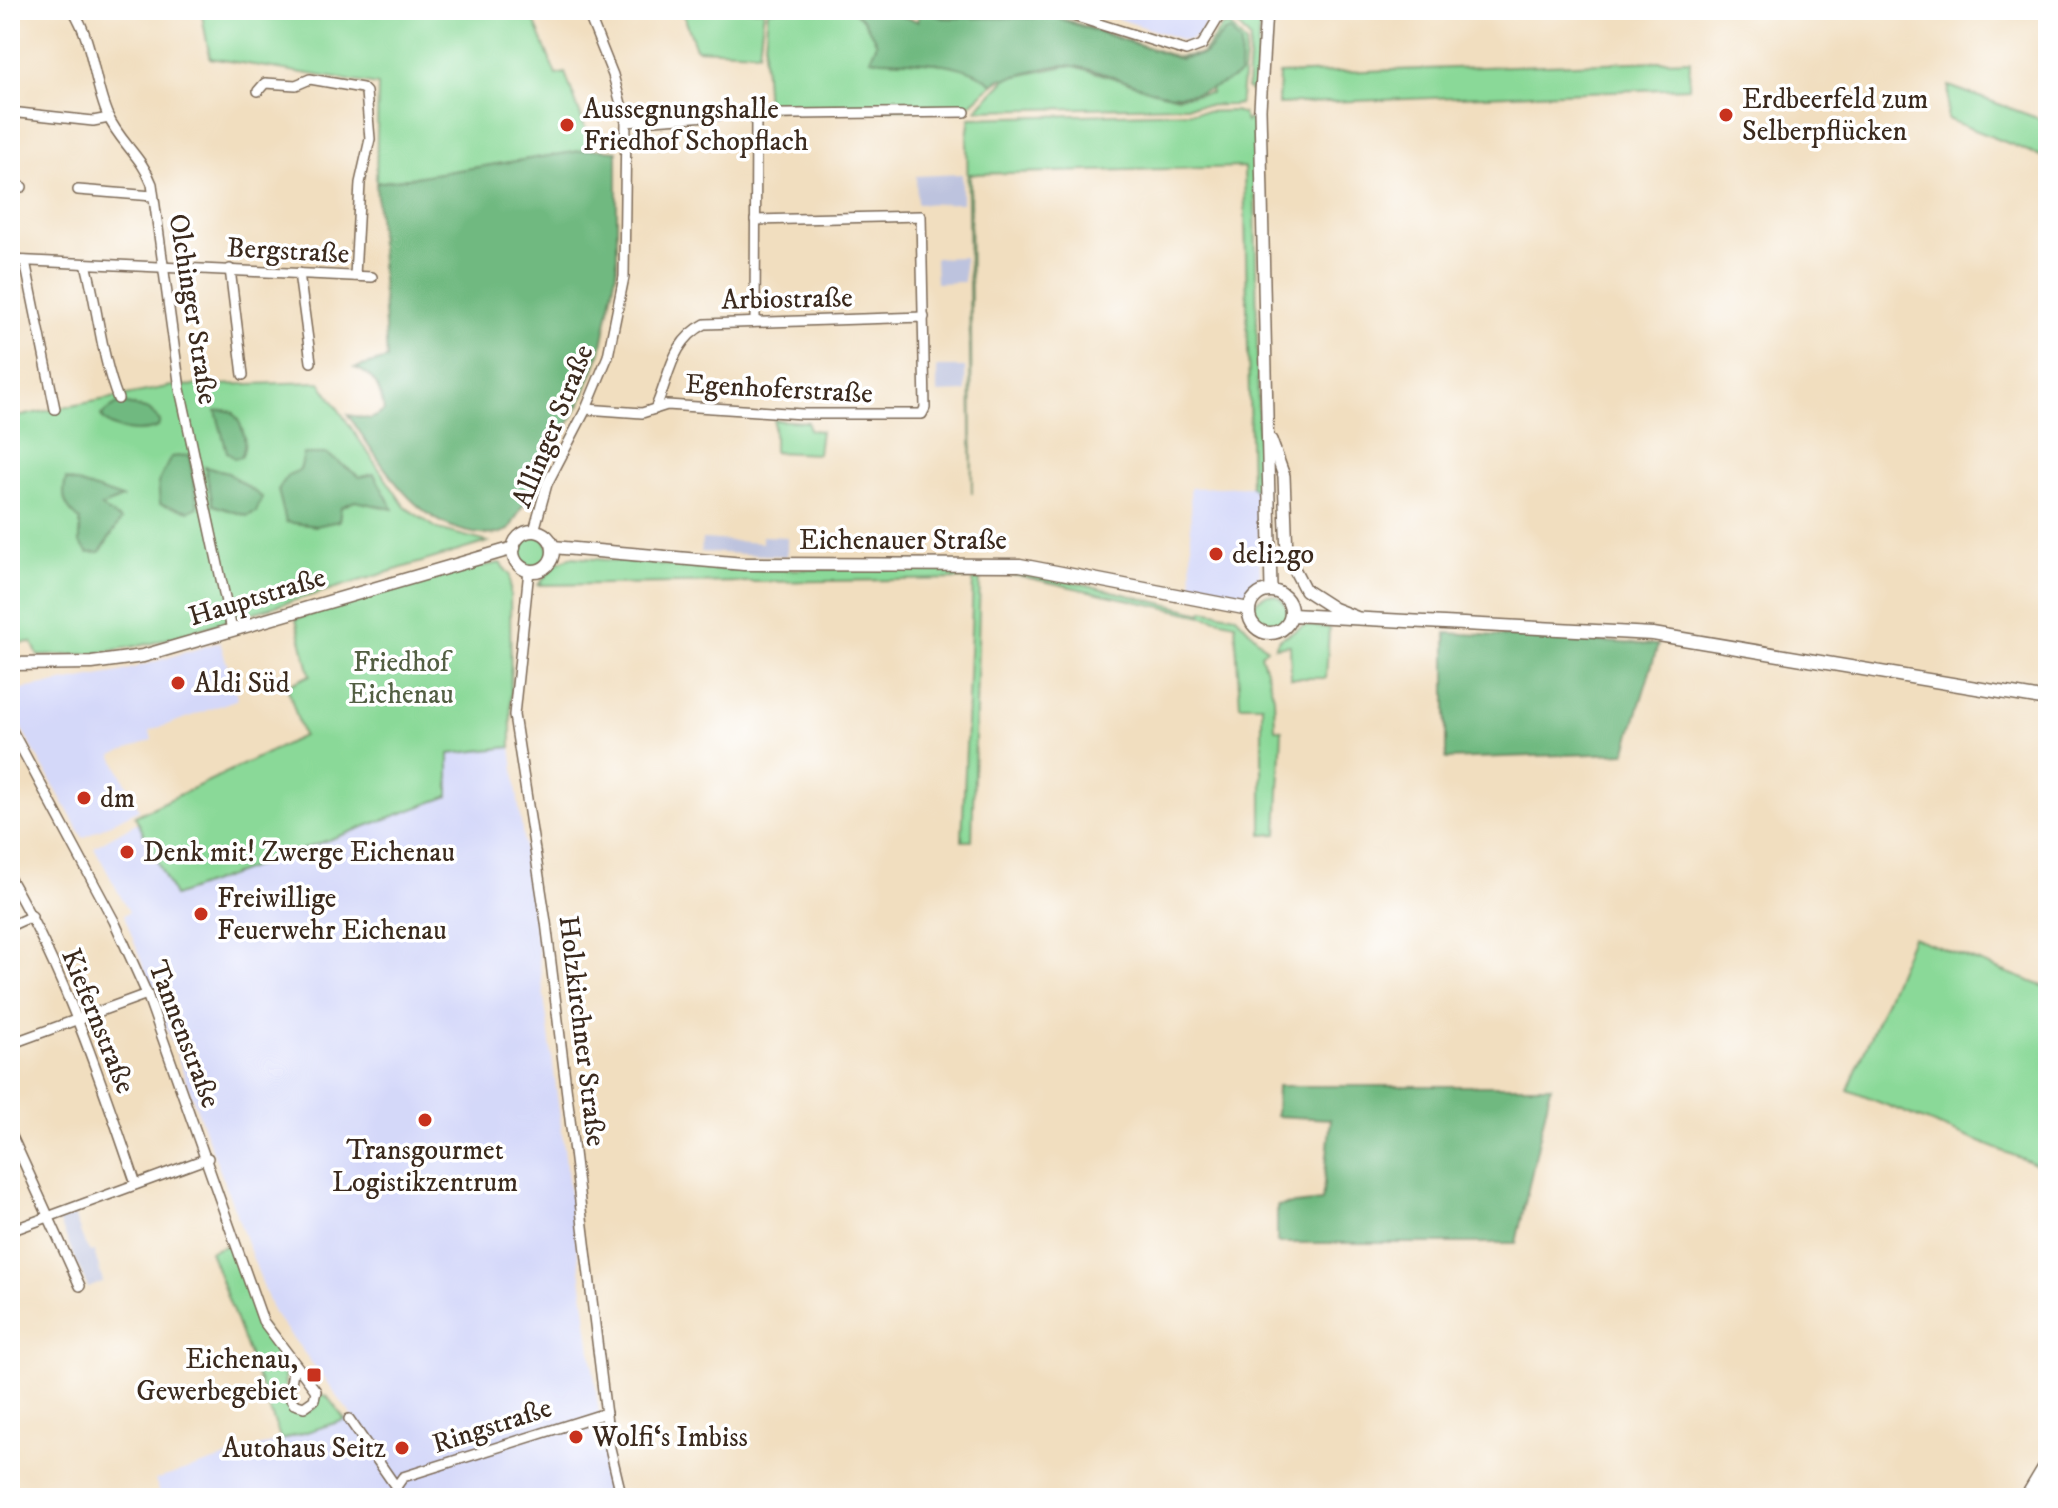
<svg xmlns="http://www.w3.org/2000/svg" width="2058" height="1508" font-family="'IM FELL DW Pica',serif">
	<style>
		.built { fill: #d4d8f9 }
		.industrial { fill: #bdc3de }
		.green { fill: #8ad998; stroke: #62825b; stroke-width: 2 }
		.forest { fill: #6fb980; stroke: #55724f; stroke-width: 2 }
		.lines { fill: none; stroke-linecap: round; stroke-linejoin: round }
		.minor-casing { stroke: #7b6956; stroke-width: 12 }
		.tertiary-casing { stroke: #7b6956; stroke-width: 14 }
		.secondary-casing { stroke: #7b6956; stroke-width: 15 }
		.primary-casing { stroke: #7b6956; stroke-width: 17 }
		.minor { stroke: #fff; stroke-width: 9 }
		.tertiary { stroke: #fff; stroke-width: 11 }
		.secondary { stroke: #fff; stroke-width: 12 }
		.primary { stroke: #fff; stroke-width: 14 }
		.poi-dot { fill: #c8321e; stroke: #fff; stroke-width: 3 }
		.labels { text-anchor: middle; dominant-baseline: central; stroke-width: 7; stroke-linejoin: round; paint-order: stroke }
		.poi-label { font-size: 28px; fill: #3b2a1e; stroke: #fff; text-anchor: start }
		.street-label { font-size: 28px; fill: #3b2a1e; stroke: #fff }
		.park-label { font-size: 28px; fill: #535f43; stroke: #fff }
	</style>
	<rect width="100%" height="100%" fill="#fff"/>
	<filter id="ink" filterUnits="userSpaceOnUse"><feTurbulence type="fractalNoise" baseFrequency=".0125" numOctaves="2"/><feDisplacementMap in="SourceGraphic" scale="16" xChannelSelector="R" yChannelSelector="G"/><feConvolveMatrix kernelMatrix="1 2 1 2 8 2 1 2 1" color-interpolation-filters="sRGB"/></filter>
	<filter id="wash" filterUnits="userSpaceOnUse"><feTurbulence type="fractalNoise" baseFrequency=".006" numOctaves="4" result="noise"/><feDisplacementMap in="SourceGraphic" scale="32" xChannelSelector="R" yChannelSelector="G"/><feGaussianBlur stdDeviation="1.8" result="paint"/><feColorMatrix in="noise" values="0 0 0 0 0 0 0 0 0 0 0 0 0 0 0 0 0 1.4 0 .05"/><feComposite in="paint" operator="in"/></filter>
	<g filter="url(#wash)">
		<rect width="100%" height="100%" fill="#f1debf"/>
		<!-- built -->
		<g class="built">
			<polygon points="1091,10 1211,10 1199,35 1187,41"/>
			<polygon points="1251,486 1257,492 1260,573 1255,585 1236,597 1192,590 1190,488"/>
			<polygon points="220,642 238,699 150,731 152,740 112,755 139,809 83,838 10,708 10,691 120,672"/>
			<polygon points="511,747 604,1450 617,1498 162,1498 155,1480 353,1417 273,1312 124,915 129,912 94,847 138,822 174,896 449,754"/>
		</g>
		<!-- industrial -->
		<g class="industrial">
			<polygon points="962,174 962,203 917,204 916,176"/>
			<polygon points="964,257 964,282 936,283 935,258"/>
			<polygon points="937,367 965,367 966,392 937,393"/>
			<polygon points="762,536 787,537 787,556 701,552 702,539 762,543"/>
			<polygon points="74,1215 85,1244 90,1252 94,1251 103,1282 88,1288 59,1221"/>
		</g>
		<!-- green -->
		<g class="green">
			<polygon points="201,10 530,10 556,75 565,73 593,149 376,183 378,85 210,58"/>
			<polygon points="682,10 764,10 759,52 696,49"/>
			<path d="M768 10H852L864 21 877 43 871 59C911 63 962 57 993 84L965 109H767L764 57Z"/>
			<path d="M923 10 946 17 1055 16 1177 57 1202 54 1222 27 1230 25 1246 44 1241 98 1239 104 1233 105 976 110 1007 78 1071 65 1177 97 1211 93 1217 39 1205 54C1165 71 1099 27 1058 18 1020 11 955 33 923 10Z"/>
			<polygon points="1229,10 1260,10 1255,94 1247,89 1250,39 1231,17"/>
			<polygon points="1690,60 1689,88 1278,104 1279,74"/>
			<polygon points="1949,86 2048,122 2048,159 1947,119"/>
			<polygon points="1234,111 1243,114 1246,122 1254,114 1259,489 1257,492 1251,486 1244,167 970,174 972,494 967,136 970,118"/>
			<polygon points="320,382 405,507 438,529 488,542 153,643 92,654 38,656 32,642 19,643 10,615 10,418 172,386"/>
			<polygon points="774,420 808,422 809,430 821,431 818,454 774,452"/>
			<circle cx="533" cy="551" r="16"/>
			<polygon points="572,557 723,570 968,568 969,579 538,585 557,563"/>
			<polygon points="500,563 510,575 511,747 449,754 449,796 174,896 135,816 303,736 287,686 310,675 296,619 446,572"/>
			<polygon points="993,568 1037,573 1202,613 1203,610 1236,616 1267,649 1261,654 1274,697 1275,729 1282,730 1277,834 1262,835 1262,705 1240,705 1235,623 1025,577 986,572 980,576 972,841 962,841 973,582 977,571"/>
			<circle cx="1270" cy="612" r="17"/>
			<polygon points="1305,625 1329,628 1326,678 1291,678 1290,645 1275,647 1279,639"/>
			<polygon points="1912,937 2048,988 2048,1169 1848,1090"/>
			<path d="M231 1244 256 1316 283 1354 286 1403C296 1414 307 1415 317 1406L320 1394 327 1396 345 1420 281 1440 210 1251Z"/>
		</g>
		<!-- forest -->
		<g class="forest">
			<path d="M853 10H878L918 21 919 10 943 18H1056L1180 59 1205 54 1224 32 1230 30 1241 44 1240 74C1167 120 1145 78 1074 66 1051 62 1023 77 1000 79L993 84C962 57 910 63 870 59L877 43 864 21Z"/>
			<path d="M593 149 617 151V268L601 351 581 402 509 530C495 536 487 535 473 533 411 522 382 462 348 415L371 419 384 411C381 390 376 376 355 368L387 359 376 183Z"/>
			<path d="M120 402 149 410 160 421 158 427C142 434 109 432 101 415Z"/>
			<path d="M224 410 233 412C243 426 249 441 241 457L234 458 227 452 216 411Z"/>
			<polygon points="304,454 327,454 360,477 374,474 393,509 355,501 341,507 339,521 316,526 286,522 278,490 288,475 300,470"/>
			<polygon points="189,455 198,507 189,511 160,504 158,483 171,457"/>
			<polygon points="205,467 228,473 262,497 256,512 247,516 213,505"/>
			<path d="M66 479 122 498 101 507 121 520 100 552 88 553 80 543V520C65 508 61 498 66 479Z"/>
			<polygon points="1446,633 1658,645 1625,753 1446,759"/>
			<polygon points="1277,1086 1551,1086 1516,1243 1277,1243 1277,1206 1322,1201 1331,1119 1276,1116"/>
		</g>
	</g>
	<g filter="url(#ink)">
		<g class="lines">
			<defs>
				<g id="minor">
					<path d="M73 10C94 43 93 82 108 116 119 141 142 157 152 184L180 389 232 630"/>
					<polyline points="944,10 991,10"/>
					<polyline points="1054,10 1186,51 1202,45 1223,10"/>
					<polyline points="258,91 265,83 296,85 310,79 362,88 366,92 370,139 360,183 355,276"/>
					<polyline points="10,112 93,121 109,118"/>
					<polyline points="626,122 721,115 965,112"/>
					<polyline points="10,186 22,187"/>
					<polyline points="78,190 153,196"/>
					<polyline points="10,260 372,277"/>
					<polyline points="25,261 55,409"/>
					<path d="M86 264C98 309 101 356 118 399"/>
					<polyline points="230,269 243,375"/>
					<polyline points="299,273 311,362"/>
					<polyline points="755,320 756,115"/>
					<polyline points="586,409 642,413 667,405 802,414 922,414 925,408 921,216 755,220"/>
					<path d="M655 409C670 377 670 342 705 324L924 317"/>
					<polyline points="534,531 547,484 586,409 608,356 624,277 626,122 613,75 587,10"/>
					<polyline points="529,570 514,715 546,922 610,1448 622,1498"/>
					<polyline points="10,727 114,921 147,994 263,1321 316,1391 314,1400 304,1407 294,1404 289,1396 294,1365"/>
					<path d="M10 879C65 973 101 1081 136 1184"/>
					<polyline points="10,926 32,916"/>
					<polyline points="10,1044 147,994"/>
					<polyline points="10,1132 80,1286"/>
					<polyline points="10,1231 208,1158"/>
					<polyline points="349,1419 396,1487 398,1498"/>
					<polyline points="396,1487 403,1477 606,1413"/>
				</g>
				<g id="tertiary">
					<polyline points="1266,10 1260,109 1271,590"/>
					<polyline points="1271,440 1284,476 1287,555 1305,590 1333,608 1356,617"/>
				</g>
				<g id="secondary">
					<circle cx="533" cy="551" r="20"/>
					<polyline points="553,547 744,564 1020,565 1249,609"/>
					<circle cx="1270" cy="612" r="21"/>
					<polyline points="1292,615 1653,634 2048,700"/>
					<polyline points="10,664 92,663 143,656 514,548"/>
				</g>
				<polyline id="primary" points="2027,1498 2048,1463"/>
			</defs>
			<!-- minor casing -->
			<use href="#minor" class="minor-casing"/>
			<!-- tertiary casing -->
			<use href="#tertiary" class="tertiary-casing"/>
			<!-- secondary casing -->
			<use href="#secondary" class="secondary-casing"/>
			<!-- primary casing -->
			<use href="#primary" class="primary-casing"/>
			<!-- minor -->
			<use href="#minor" class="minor"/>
			<!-- tertiary -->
			<use href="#tertiary" class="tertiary"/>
			<!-- secondary -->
			<use href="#secondary" class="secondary"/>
			<!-- primary -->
			<use href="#primary" class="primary"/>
		</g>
	</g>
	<!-- markers -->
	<g class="poi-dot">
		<circle cx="1726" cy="115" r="8"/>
		<circle cx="567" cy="125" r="8"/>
		<circle cx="1216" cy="554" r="8"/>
		<circle cx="178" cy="683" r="8"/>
		<circle cx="84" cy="798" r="8"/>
		<circle cx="127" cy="852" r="8"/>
		<circle cx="201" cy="914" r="8"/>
		<circle cx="425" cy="1120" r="8"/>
		<rect x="306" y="1367" width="16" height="16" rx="4"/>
		<circle cx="576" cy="1437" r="8"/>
		<circle cx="402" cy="1448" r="8"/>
	</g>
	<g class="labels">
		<!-- poi labels -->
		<g class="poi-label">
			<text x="1742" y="99">Erdbeerfeld zum<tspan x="1742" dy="32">Selberpflücken</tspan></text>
			<text x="583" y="109">Aussegnungshalle<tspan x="583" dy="32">Friedhof Schopflach</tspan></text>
			<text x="1232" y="554">deli2go</text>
			<text x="194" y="683">Aldi Süd</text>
			<text x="100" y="798">dm</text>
			<text x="143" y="852">Denk mit! Zwerge Eichenau</text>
			<text x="217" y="898">Freiwillige<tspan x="217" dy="32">Feuerwehr Eichenau</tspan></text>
			<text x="425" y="1150" text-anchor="middle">Transgourmet<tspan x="425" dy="32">Logistikzentrum</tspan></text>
			<text x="298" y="1359" text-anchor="end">Eichenau,<tspan x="298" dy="32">Gewerbegebiet</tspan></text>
			<text x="592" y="1437">Wolfi‘s Imbiss</text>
			<text x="386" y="1448" text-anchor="end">Autohaus Seitz</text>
		</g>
		<!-- street labels -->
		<g class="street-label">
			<text transform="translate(288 251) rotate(3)">Bergstraße</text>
			<text transform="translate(787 299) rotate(-1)">Arbiostraße</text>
			<text transform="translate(193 309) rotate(81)">Olchinger Straße</text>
			<text transform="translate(779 389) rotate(3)">Egenhoferstraße</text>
			<text transform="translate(553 426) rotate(-68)">Allinger Straße</text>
			<text x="903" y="540">Eichenauer Straße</text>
			<text transform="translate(257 597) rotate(-17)">Hauptstraße</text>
			<text transform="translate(98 1021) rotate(68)">Kiefernstraße</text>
			<text transform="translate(582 1031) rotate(83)">Holzkirchner Straße</text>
			<text transform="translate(184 1034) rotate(69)">Tannenstraße</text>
			<text transform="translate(492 1426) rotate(-18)">Ringstraße</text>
		</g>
		<!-- park labels -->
		<g class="park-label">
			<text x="401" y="662">Friedhof<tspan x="401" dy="32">Eichenau</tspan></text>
		</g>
	</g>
	<!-- margin -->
	<rect width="2058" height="1508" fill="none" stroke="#fff" stroke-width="40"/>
</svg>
